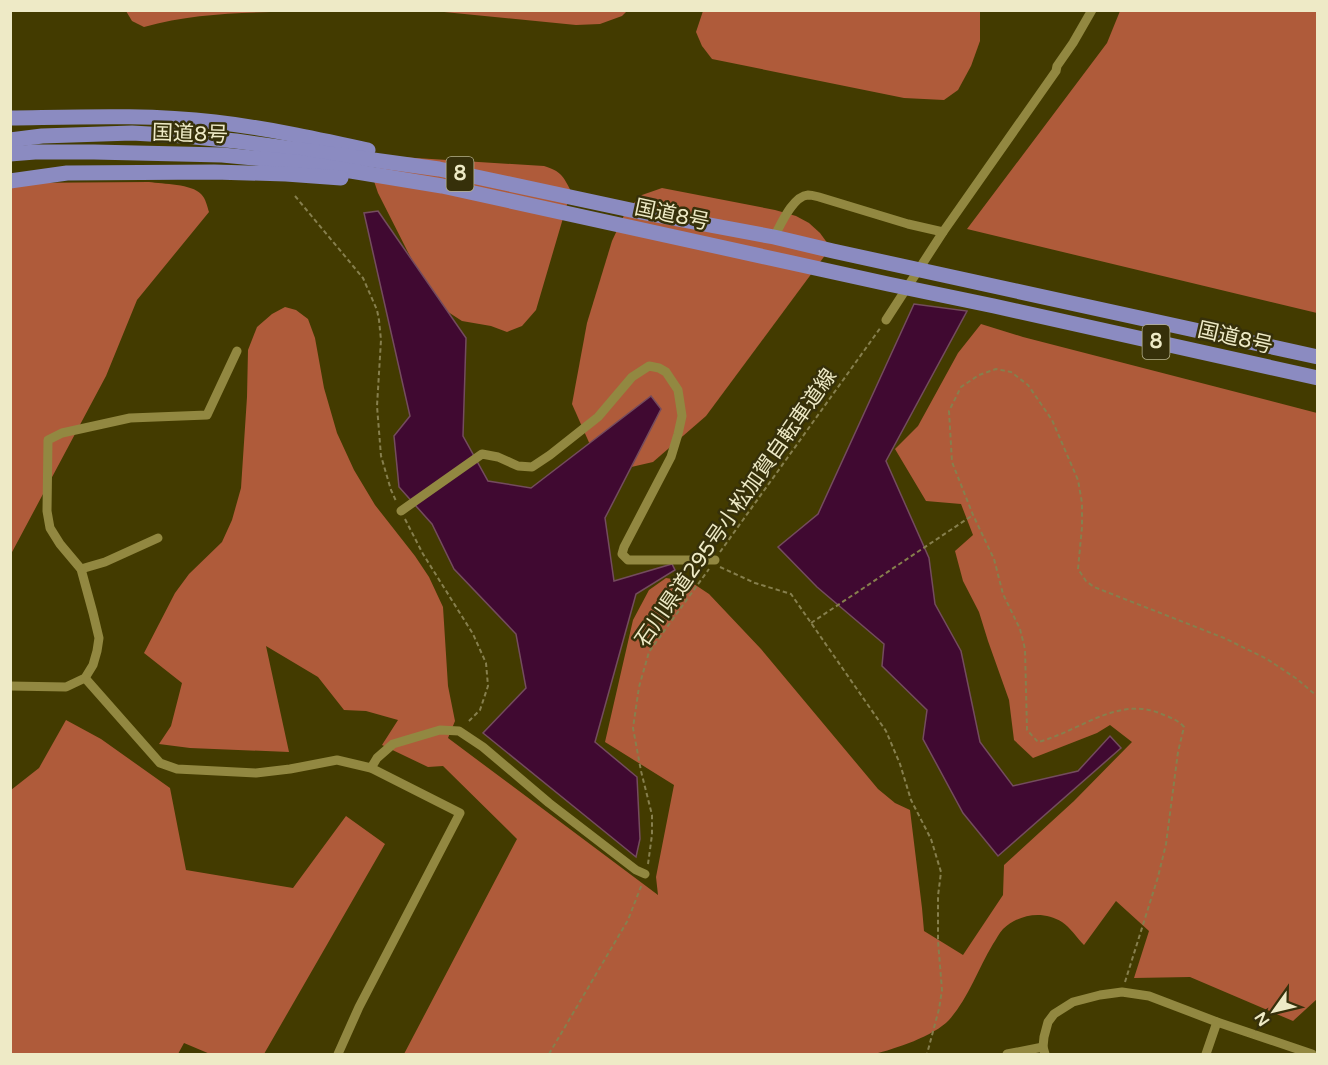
<svg xmlns="http://www.w3.org/2000/svg" width="1328" height="1065" font-family="'Varela Round','Noto Sans JP',sans-serif">
	<style>
		.forest { fill: #af5b3a }
		.water { fill: #400931; stroke: #744c5e; stroke-width: 1.5 }
		.lines { fill: none; stroke-linecap: round; stroke-linejoin: round }
		.path { stroke: #867f4d; stroke-width: 2; stroke-dasharray: 4.5 3; stroke-linecap: butt }
		.minor { stroke: #928841; stroke-width: 9 }
		.trunk { stroke: #8b8bc1; stroke-width: 15 }
		.labels { text-anchor: middle; dominant-baseline: central; stroke-width: 5; stroke-linejoin: round; paint-order: stroke }
		.shield { fill: #36300a; stroke: #b7b28e; stroke-width: 1.5 }
		.shield-label { font-size: 20px; font-weight: bold; fill: #eeeac6 }
		.street-label { font-size: 21px; fill: #eeeac6; stroke: #36300a }
	</style>
	<rect width="100%" height="100%" fill="#433b00"/>
	<!-- forest -->
	<g class="forest">
		<path d="M126 11V10L304 11C251 13 196 12 144 27L132 21Z"/>
		<polygon points="434,11 627,10 627,11 622,16 600,24 576,25"/>
		<polygon points="703,11 980,11 980,41 971,66 958,90 944,100 904,98 712,59 702,46 696,32"/>
		<polygon points="1120,11 1317,11 1317,313 967,229 1107,43"/>
		<path d="M400 157 544 166C561 171 563 176 571 191L536 310 522 326 507 332 491 326 462 321 445 310 415 266 378 193 371 172Z"/>
		<path d="M149 182C163 184 192 184 201 194 206 199 207 206 209 212L137 300 106 376 11 554V183Z"/>
		<polygon points="662,188 775,210 796,216 809,223 820,233 828,244 826,254 706,416 653,462 627,468 595,456 572,404 587,323 612,241 626,211 642,195"/>
		<path d="M285 307 296 310 308 319 315 338 324 388 337 433 354 470 375 505 415 556 429 577 443 607 448 686 455 721 448 738 658 895 656 877 674 785 605 742 633 620 649 590 666 578 691 582 709 594 761 649 878 789 895 803 910 810 922 908 924 931 963 955 1003 895 1004 865 1074 801 1132 742 1110 725 1097 733 1033 758 1014 740 1009 700 988 641 979 612 963 581 955 551 973 535 961 504 926 501 895 449 918 426 958 353 981 324 1023 337 1317 413V999L1293 1021 1190 977 1134 978 1149 931 1116 901 1084 945C1077 938 1070 927 1062 922 1043 910 1019 914 1003 929 999 933 996 940 993 944 978 969 968 999 949 1020 934 1036 895 1049 874 1054H404L517 839 443 766 428 767 382 745 398 720 366 711 344 710 318 677 266 646 289 752 190 748 159 744 171 726 182 683 144 653 175 593 189 574 222 542 232 520 241 488 247 397 248 350 257 327 272 314Z"/>
		<polygon points="66,720 101,739 170,788 186,870 293,888 346,816 385,844 264,1054 210,1054 184,1043 178,1054 11,1054 11,790 39,768"/>
	</g>
	<!-- water -->
	<g class="water">
		<polygon points="378,211 466,338 463,436 488,481 531,488 651,396 661,409 605,518 614,581 672,564 675,570 636,594 595,742 637,777 640,839 636,857 483,733 526,688 516,634 454,569 432,524 399,487 394,436 410,416 364,213"/>
		<polygon points="914,304 967,311 886,461 929,558 935,604 961,651 980,742 1013,786 1078,771 1110,736 1121,748 998,856 963,813 923,739 927,710 882,666 884,644 817,587 778,547 818,514"/>
	</g>
	<g class="lines">
		<!-- path -->
		<g class="path">
			<polyline points="295,196 363,278 377,310 379,320 381,340 377,406 381,456 391,490 396,501"/>
			<polyline points="405,519 423,554 473,634 486,663 488,686 480,710 467,723"/>
			<polyline points="720,552 881,327"/>
			<polyline points="720,567 755,583 791,594 886,731 900,764 911,800 931,839 941,872 938,896 938,941 942,990 939,1009 927,1054"/>
			<polyline points="811,623 973,515"/>
			<polyline points="648,864 652,835 652,815 641,771 633,728 639,687 649,652 709,569"/>
			<path d="M1125 982 1158 877 1166 844 1178 752 1184 727C1179 721 1172 718 1164 715 1119 694 1081 731 1038 742L1027 730 1025 649 1020 629 1003 594 994 559 973 515 952 462 949 411 961 387 979 375 996 369 1011 372 1028 385 1052 420 1078 480 1082 503V527L1078 569 1086 581 1094 587 1224 638 1267 659 1297 679 1318 697"/>
			<polyline points="549,1054 628,920 642,884"/>
		</g>
		<!-- minor -->
		<g class="minor">
			<path d="M774 237C781 224 793 196 808 195 812 195 815 196 819 197L908 224 943 232"/>
			<polyline points="886,320 943,232 1056,71 1057,66 1073,43 1092,10"/>
			<polyline points="401,511 482,454 498,457 518,466 532,467 550,455 598,417 632,377 649,366 659,368 666,372 678,390 682,416 678,434 671,457 624,547 622,554 628,560 715,560"/>
			<polyline points="81,569 105,562 158,538"/>
			<polyline points="85,678 160,763 177,769 256,773 290,769 337,760 371,768 460,813 359,1007 338,1054"/>
			<polyline points="10,686 66,687 85,678 93,665 97,651 99,638 93,613 81,569 60,544 50,528 47,511 48,440 62,433 130,418 207,415 237,351"/>
			<polyline points="371,768 377,758 393,744 440,730 459,731 483,747 549,803 636,870 645,874"/>
			<polyline points="1007,1054 1043,1047"/>
			<polyline points="1045,1054 1043,1047 1044,1037 1048,1022 1054,1014 1073,1002 1100,995 1122,992 1149,996 1217,1022 1312,1054"/>
			<polyline points="1206,1054 1217,1022"/>
		</g>
		<!-- trunk -->
		<g class="trunk">
			<path d="M10 118C79 117 147 114 215 122 267 128 317 139 368 150"/>
			<polyline points="10,140 42,136 132,133 184,136 236,141 439,169 640,212 774,237 833,251 1318,357"/>
			<polyline points="10,154 35,152 94,152 222,155 296,162 442,186 888,284 994,306 1318,378"/>
			<polyline points="10,181 67,173 214,172 286,174 341,178"/>
		</g>
	</g>
	<g class="labels">
		<!-- shield labels -->
		<g class="shield">
			<rect x="446.5" y="157" width="27" height="34" rx="4.5"/>
			<rect x="1142.5" y="325" width="27" height="34" rx="4.5"/>
		</g>
		<g class="shield-label">
			<text x="460" y="174">8</text>
			<text x="1156" y="342">8</text>
		</g>
		<!-- street labels -->
		<g class="street-label">
			<text transform="translate(190 134) rotate(2)">国道8号</text>
			<text transform="translate(672 215) rotate(12)">国道8号</text>
			<text transform="translate(1235 338) rotate(13)">国道8号</text>
			<text transform="translate(736 508) rotate(-55)">石川県道295号小松加賀自転車道線</text>
		</g>
	</g>
	<!-- border -->
	<rect width="1328" height="1065" fill="none" stroke="#eeeac6" stroke-width="24"/>
	<!-- north arrow -->
	<g transform="translate(1274 1011) rotate(236)" stroke="#36300a" stroke-width="4.5" paint-order="stroke">
	<path d="M0-4.5L10 22L0 15L-10 22Z" fill="#eeeac6"/>
	<text y="-9" font-size="16" font-weight="bold" text-anchor="middle" fill="#eeeac6">N</text>
	</g>
</svg>
